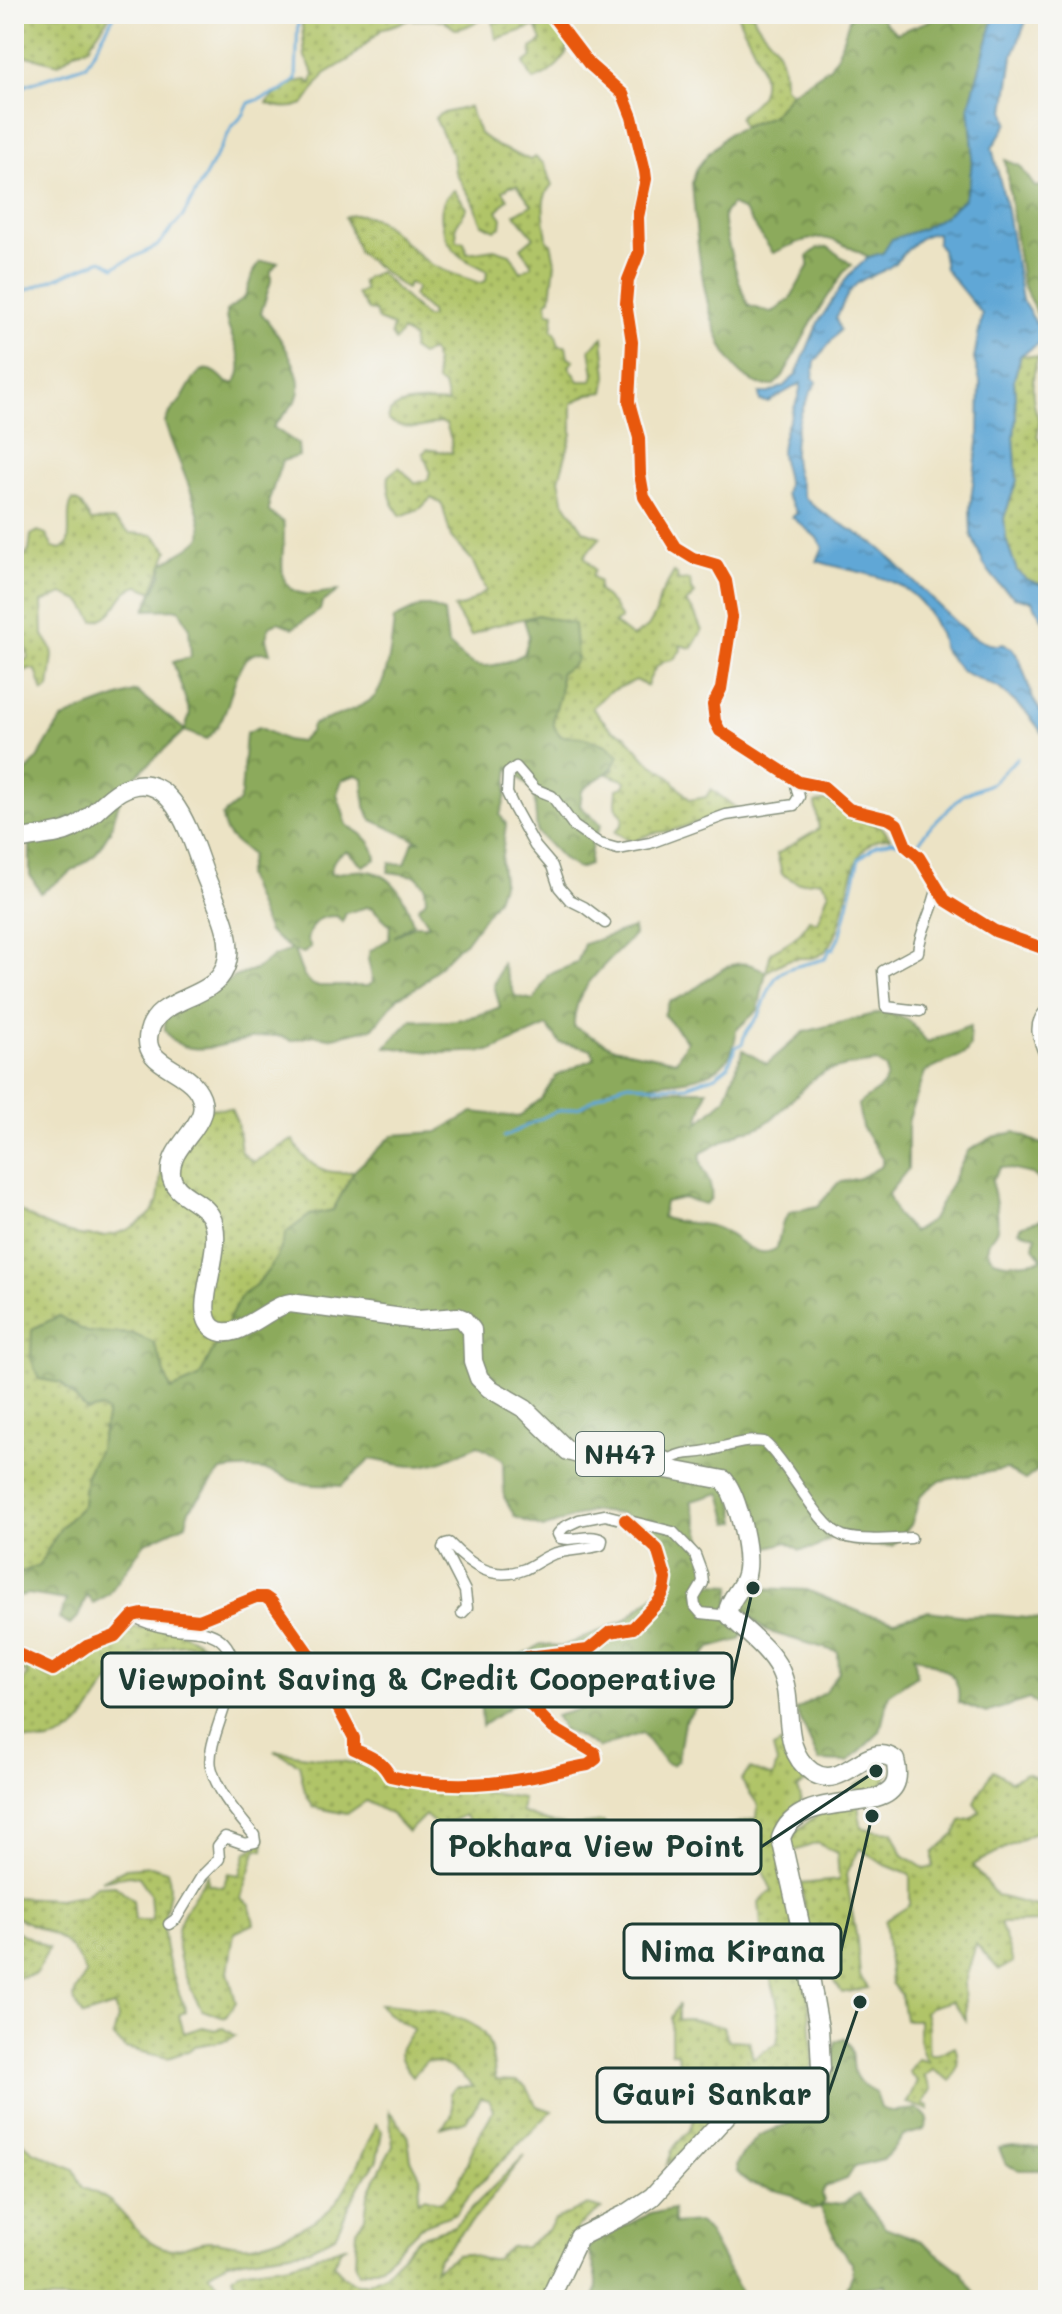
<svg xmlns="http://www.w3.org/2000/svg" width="1062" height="2314" font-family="Mali,sans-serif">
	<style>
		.green { fill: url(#green-dots); stroke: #68804e; stroke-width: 2 }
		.forest { fill: url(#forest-crowns); stroke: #567448; stroke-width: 2; fill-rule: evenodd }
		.water { fill: url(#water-ripples); stroke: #407285; stroke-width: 2 }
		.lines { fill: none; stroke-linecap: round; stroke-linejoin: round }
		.stream { stroke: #60a7d6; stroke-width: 3 }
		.street-casing { stroke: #86907c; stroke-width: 13 }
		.highway-casing { stroke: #86907c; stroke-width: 21 }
		.street { stroke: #fff; stroke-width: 10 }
		.highway { stroke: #fff; stroke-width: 18 }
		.cycleway-casing { stroke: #f6f6f2; stroke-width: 17 }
		.cycleway { stroke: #e8590c; stroke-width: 12 }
		.labels { text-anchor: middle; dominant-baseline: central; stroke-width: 6; stroke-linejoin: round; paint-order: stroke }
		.shield { fill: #f6f6f2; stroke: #60746d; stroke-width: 2 }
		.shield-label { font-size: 26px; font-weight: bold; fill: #1f3d34 }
		.leader { fill: none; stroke: #1f3d34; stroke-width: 3 }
		.callout-dot { fill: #1f3d34; stroke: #f6f6f2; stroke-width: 3 }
		.callout { fill: #f6f6f2; stroke: #1f3d34; stroke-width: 3 }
		.callout-label { font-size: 30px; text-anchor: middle; font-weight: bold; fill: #1f3d34 }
	</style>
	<defs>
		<pattern id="green-dots" width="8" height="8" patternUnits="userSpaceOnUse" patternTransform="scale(2)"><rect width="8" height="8" fill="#b0c467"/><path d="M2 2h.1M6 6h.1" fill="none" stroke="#8fa056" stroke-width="1.8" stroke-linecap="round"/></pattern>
		<pattern id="forest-crowns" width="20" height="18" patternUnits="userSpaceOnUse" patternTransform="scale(2)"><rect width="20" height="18" fill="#8caa5c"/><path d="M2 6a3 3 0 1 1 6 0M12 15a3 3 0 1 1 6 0" fill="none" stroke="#728c4d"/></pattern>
		<pattern id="water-ripples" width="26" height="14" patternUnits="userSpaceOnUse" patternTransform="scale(2)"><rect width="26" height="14" fill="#60a7d6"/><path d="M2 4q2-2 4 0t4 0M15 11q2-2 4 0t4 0" fill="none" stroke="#4f89ae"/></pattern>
	</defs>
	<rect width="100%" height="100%" fill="#f6f6f2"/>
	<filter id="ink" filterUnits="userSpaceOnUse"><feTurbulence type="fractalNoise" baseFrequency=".0125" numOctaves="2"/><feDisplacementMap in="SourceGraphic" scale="16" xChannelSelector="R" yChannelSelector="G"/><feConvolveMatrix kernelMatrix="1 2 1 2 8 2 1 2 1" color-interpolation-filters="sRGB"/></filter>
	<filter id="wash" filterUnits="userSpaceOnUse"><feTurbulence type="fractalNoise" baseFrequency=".006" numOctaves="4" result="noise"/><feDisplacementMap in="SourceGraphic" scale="32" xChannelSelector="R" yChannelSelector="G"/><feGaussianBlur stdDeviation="1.8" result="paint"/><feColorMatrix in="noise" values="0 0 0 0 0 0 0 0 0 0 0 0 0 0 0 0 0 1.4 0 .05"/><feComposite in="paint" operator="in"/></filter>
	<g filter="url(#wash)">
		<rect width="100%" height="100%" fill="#ece3c5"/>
		<!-- green -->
		<g class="green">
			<polygon points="14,14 111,14 87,48 77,50 59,64 14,53"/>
			<path d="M301 14H489V17C476 19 468 29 455 29L443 20H409L382 29 350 59 325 74 304 104C291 109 280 109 267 103 277 92 292 81 307 80L312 84 314 74 305 57Z"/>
			<path d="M513 14H544C550 22 560 30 565 39 575 55 547 77 533 80L524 63 532 57 531 48 542 41 536 26 496 39 493 22H513Z"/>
			<path d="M737 14H753C756 26 765 32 772 42 783 55 784 71 784 87L791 93 772 116 742 126 739 117C745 109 757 104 761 94 771 70 745 36 737 14Z"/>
			<path d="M469 107 479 133 497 146 530 160 535 157 544 164 552 185C537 199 546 222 547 240L551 243 555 262 551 298 547 302 548 312 554 313 552 331 555 332 559 346H566L568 357 574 360 569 366 579 381H592L594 374 590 349 603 337 607 376 604 392 589 394 572 403V434L559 479 563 500 584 531 601 537 584 556 595 570 592 576 599 582 598 590 613 605 621 619 614 623 632 637 648 627 656 613 660 596 674 572 677 574 678 581 690 580 691 590 695 594 686 603 694 612 702 631 692 648 680 645 681 650 673 660C656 661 652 672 647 686L636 680 607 693 592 708 612 730 625 735 648 761 666 773 690 800 706 797 711 789 737 809 671 831 653 833 632 842 615 832 622 824 623 817C612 803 617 804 617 789L624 787 626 781 607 774 614 769 582 737 561 736C545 721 558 710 560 693 561 687 560 679 560 673L566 668 573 624 538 615 489 627 471 636 454 608 464 606 486 591 472 560 451 537 442 504 431 498 421 508 401 516C391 503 387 491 389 475L399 467 415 483 428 480 430 471 423 453 427 449 452 453 451 439 446 424 439 422C422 429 404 431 388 420L390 412C404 398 430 402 448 403L444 386 437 382 434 354 431 351 421 355 412 349 413 338 402 331 395 341 391 334 393 326 378 320 375 311 368 310 357 294 365 290 362 282 367 277 379 272 425 317H431L430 312 413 296 417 288 409 283 406 289 359 253 345 217C380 204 405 249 431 264 446 273 464 277 480 283L486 281 487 271C478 265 465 261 458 254 441 238 433 203 454 190L467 208 456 226 457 241 464 242 467 253 494 249 510 254 521 272 532 265 521 248 534 237 515 214 532 205 517 185 510 186 503 191 508 199 497 211 502 218 501 227 495 230 482 224 472 200 455 172 453 156 435 118 440 114Z"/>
			<path d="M1021 355 1038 357C1033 372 1031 388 1034 404 1037 419 1042 418 1037 436L1048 450 1045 544 1048 546V578L1047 583 1039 584 1026 579 1017 571 1006 539 1004 518 1017 480 1014 437 1016 417 1014 380Z"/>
			<path d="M73 500 80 503 91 521 113 520 130 533 154 535 168 551 145 610 153 592 139 586C115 590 121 617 94 621L82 602 63 594 42 602 43 635 52 649 53 656 49 688 43 692 36 670 29 669 14 676V667L28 658 23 628 14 611V555L24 556 29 551 31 535 38 531 46 534 53 547 60 549 67 546C72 531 65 512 73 500Z"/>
			<path d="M828 800 850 818 881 826 890 838C839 835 854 929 823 953 811 962 800 955 788 960 780 963 773 968 766 972L771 952C787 943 801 937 809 919L817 922 829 891 820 880 798 883 782 874 777 854 819 829 815 803Z"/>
			<path d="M203 1108 231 1109 237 1122 241 1152 253 1162C267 1156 278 1146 293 1140 306 1165 326 1177 354 1171L333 1210 310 1215 286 1233C281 1256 262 1284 241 1296L199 1378 171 1390 154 1343 133 1334 86 1332 59 1316 61 1383 87 1411 101 1408 107 1413 99 1449 86 1475 83 1505 61 1527 39 1565 14 1576V1408C22 1383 21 1361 14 1336V1207C49 1231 97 1249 136 1225 145 1219 153 1214 157 1203 160 1194 160 1182 161 1172 163 1138 175 1126 203 1108Z"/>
			<path d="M134 1627 178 1631 204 1645C174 1642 145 1649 122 1668 92 1692 92 1733 49 1741 38 1743 23 1740 14 1733V1701L28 1671 14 1673V1668L21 1663 50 1679C69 1671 84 1659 101 1648 115 1638 121 1644 134 1627Z"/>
			<path d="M787 1741 811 1779 797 1788 803 1808 785 1817 810 2016 813 2063 798 2090 748 2087 723 2107 701 2136 667 2164 673 2148 689 2131 697 2112 687 2111 686 2089 677 2054 671 2052V2018L678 2004V2020C697 2016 704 2025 723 2026L728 2040 749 2041 753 2058 777 2043C785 2012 771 1983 764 1954 761 1937 761 1919 759 1902L772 1890 751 1847 700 1873 693 1846 717 1828 757 1818 758 1805 741 1780 750 1769 773 1777 777 1763 773 1748Z"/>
			<path d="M275 1751C285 1751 292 1754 301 1755 327 1759 353 1762 379 1769L390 1787 469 1790 523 1798 521 1812C556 1826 567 1828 603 1822L616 1835C588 1848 547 1856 516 1855L509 1828 479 1836 464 1815 439 1827 425 1815 408 1832 392 1815 366 1801 347 1814 313 1807 305 1792 299 1764Z"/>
			<path d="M993 1770 1011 1781 1026 1773 1045 1781 1040 1794 1048 1799V1826L972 1865 997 1896 1040 1907V1922L1000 1923 1013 1962 999 1970 976 1944 964 1985 966 2020 952 2001 930 2007 925 2012C930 2026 927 2039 929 2054H938L955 2046C960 2059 958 2070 951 2081L933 2070 924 2076 931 2089 923 2104 929 2106V2110L907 2103 917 2081 909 2072 918 2059 929 2062C918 2052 919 2034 919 2020H905L901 1995 891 1983 885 1921 910 1905V1875L883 1864 860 1848 846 1875 857 1941 860 1976 868 1988 842 1993 832 1977 813 1962 801 1884 839 1880 837 1853 817 1843 792 1852 789 1837 827 1807 858 1804 861 1827 877 1831 893 1832 903 1855 925 1869 933 1867V1853L955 1834 961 1821 971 1819 980 1811 974 1803Z"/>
			<path d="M881 1771 888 1774C885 1788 869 1792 858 1796L855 1786Z"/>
			<path d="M258 1834 264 1838 263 1850 257 1849 241 1899 250 1905 254 1924 234 1933 228 1972 236 2002 225 2018 202 2010C189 1987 172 1953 179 1925 183 1910 200 1888 208 1874V1884L223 1887 228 1873 240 1875 246 1853 260 1843Z"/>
			<path d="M151 1866 167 1871C175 1892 164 1906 164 1926 163 1954 176 1985 186 2011L179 2015 184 2033 203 2027 215 2030 223 2028 235 2036 228 2040 195 2046 188 2051 168 2058 125 2048 113 2037 118 2018 114 2006 83 2016C68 1996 74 1994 86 1974 69 1933 50 1935 14 1916V1897L59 1899 83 1895 97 1886 115 1885 133 1900 135 1920H152L150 1893 139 1877 129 1875 101 1881 126 1868Z"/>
			<polygon points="14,1930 49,1948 36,1974 14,1978"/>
			<path d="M379 2004C404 2005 465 2013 482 2032 493 2043 493 2066 496 2080L517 2081 525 2086 537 2106 552 2111 476 2187 456 2213 420 2227 381 2266 359 2273 355 2262 357 2230 365 2217 368 2195 375 2179 393 2146 389 2111 407 2133 411 2159 421 2178 418 2201 425 2197 441 2202C460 2187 465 2168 474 2146 479 2134 487 2123 493 2111L489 2100 481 2098 466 2121 440 2128C457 2117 452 2108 450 2093L456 2087H473C460 2072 446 2062 426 2061L413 2076C394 2055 397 2049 414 2030L387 2013Z"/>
			<path d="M376 2124 382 2131 377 2160 359 2186 335 2236 310 2249 230 2261 208 2274 234 2300H14V2135L33 2151 74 2169 83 2188C95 2192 107 2197 115 2206 130 2221 140 2238 161 2247 177 2253 191 2243 208 2241 222 2240 237 2247 251 2245 273 2242 312 2225 329 2210 343 2199 369 2142 376 2124Z"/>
			<polygon points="525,2155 477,2216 438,2258 434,2270 456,2255 466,2254 483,2259 496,2259 511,2247 526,2246 548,2230 555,2220 588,2205 602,2209 578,2226 551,2300 262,2300 238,2289 232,2277 239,2271 290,2264 348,2246 341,2249 333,2264 343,2275 356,2283 367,2283 385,2274 419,2237 454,2226"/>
		</g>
		<!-- forest -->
		<g class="forest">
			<path d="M851 14H880L885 23 897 33 942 16 955 21 984 14 993 21 969 106 973 148 970 180 964 199 945 216 922 229 892 239 883 253 869 257C822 234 823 231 773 253L744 211 731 204C729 207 726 210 724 214 721 227 742 294 749 306L772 313 790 299 809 265 808 256 818 248 828 247 852 265 845 270 814 318 783 376 773 386C703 388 697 234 692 183L697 168 707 155 729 133 772 116 791 93 830 67 838 54Z"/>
			<polygon points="1005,160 1020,166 1035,187 1048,185 1048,329 1034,309 1022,282"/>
			<path d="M260 262H278L271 271V281L261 313C276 331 308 375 297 398 292 408 280 418 273 427L298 444 299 456 282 461 269 500V512L283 522C289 544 267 590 306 594 316 595 327 591 338 591L322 603 320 610 293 628 278 622 269 626 266 639 270 653C239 645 235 685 227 706 223 718 216 731 207 739L184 731 124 787 110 831 95 855 41 893 30 875V845L14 836V779C39 768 45 740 61 721 68 713 122 696 136 691L185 730 190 713 173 662 191 657 189 627 179 609 145 610 161 575 163 564C174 556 192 548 200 538 210 525 169 442 165 423 167 412 177 407 183 397 195 376 203 355 227 383H235C252 360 224 334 226 311L245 297 252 275Z"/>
			<path d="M421 606H429L444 612 448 644C454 649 461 656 468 661 484 672 509 662 524 654L529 636 524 620 538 615 574 624 577 658 573 665 560 673C560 679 561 687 560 693 558 710 545 721 561 736L582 737 606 745 619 755C610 778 598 774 582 791L580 806 601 825 592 842 589 865 578 869 564 860 537 832 534 792 509 767 506 796 500 815 506 824 501 863 503 881 497 899 465 943 458 947 421 985 398 997 373 1028 329 1038 313 1035 291 1041C260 1019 191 1076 165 1030V1016L215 990 234 977 255 970 272 957 292 950 268 932 246 876 251 855C237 842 224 839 222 816L239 802 241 794 246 733 259 727 286 740 300 742 310 732 312 725C329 718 358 710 372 699 388 686 392 639 394 619ZM356 775 363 778 365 807 372 820 419 841 413 842 405 864 390 863 388 872 416 876 425 886 426 900 418 908 429 925H415L394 937 413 923C406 900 396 876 369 871 357 869 342 873 330 874 332 862 335 855 347 851L363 866 376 859C374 840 361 834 347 825L337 794 342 780ZM367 907 372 908 390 925 389 939 370 951 368 959 373 982 367 986H316C301 981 300 964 294 951L304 953 311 947 307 940C311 922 318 916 337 916L342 922 346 913Z"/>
			<path d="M633 928 634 935C609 962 572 988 574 1027L614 1048 676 1061 687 1041 664 1015 669 1002C677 999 685 996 692 991 718 973 735 951 766 972L758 1010 736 1030C735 1079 689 1080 651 1084L655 1090H707L698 1123 725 1099 743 1050 767 1064 804 1032 886 1011 909 1020 927 1042 970 1026V1046L966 1053 925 1072 908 1122V1169L888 1194 896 1214 913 1232 932 1220 968 1151 993 1137 1015 1132 1048 1147V1188L1032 1174 1001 1167 992 1179C993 1195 1000 1213 997 1229 995 1236 989 1239 988 1245 985 1271 1026 1262 1040 1260L1042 1258 1034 1247 1036 1236 1019 1231 1022 1225 1048 1218V1462L1025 1480 1006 1469 939 1481 921 1495 911 1525 892 1546 854 1545 833 1537 815 1548 800 1550 787 1542 758 1550 743 1489 732 1492 737 1522 729 1523 721 1493 691 1501 709 1562 711 1584 732 1585 728 1607 744 1633 740 1640 710 1648 678 1685 699 1704 684 1722 678 1760 672 1765 665 1763 642 1733 599 1748 563 1729 555 1716 583 1708 585 1702 571 1685H541L482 1726 479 1679 483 1664C505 1662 522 1659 540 1644L561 1647 624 1621 669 1582 659 1547 623 1514 592 1511 543 1528 515 1517 504 1497 503 1460 478 1445C429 1468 425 1471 371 1459L341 1486C325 1484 312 1487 296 1482 290 1481 284 1476 278 1474 261 1468 239 1468 221 1471L189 1510 186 1524 145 1543 108 1595 93 1603 87 1595 78 1617 70 1625 59 1619 66 1600 28 1594 14 1597V1576L39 1565 61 1527 83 1505 86 1475 99 1449 107 1413 101 1408 87 1411 61 1383 39 1379 31 1358 32 1329 59 1316 86 1332 133 1334 154 1343 171 1390 199 1378 241 1296C262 1284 281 1256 286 1233L310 1215 333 1210 354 1171 393 1135 438 1132 473 1112 518 1117 541 1099 556 1076 595 1058 591 1049 560 1043 547 1026 491 1051 441 1053 386 1047 389 1043 411 1020C448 1023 466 1021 500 1007L494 985 502 963 515 996 534 1000 548 975 577 963 584 944ZM876 1062 886 1068C890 1092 870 1091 858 1105L862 1127 882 1158V1166L860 1178 838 1183 818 1206 790 1212 782 1224 777 1248C756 1262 737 1237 719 1229 702 1220 679 1226 662 1217L665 1202 683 1198 705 1204 711 1199C714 1179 698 1169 701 1153L744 1130C772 1133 798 1084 825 1072 841 1065 859 1065 876 1062Z"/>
			<path d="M757 1588 807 1590 865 1614 895 1621 929 1611 966 1616 995 1615 1048 1620V1712L1029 1699 986 1713 958 1702C963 1671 938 1667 914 1655L917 1675 889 1694 880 1732 848 1762 819 1761 796 1710 825 1692 839 1672 838 1652 766 1631 743 1609 744 1595Z"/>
			<path d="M844 2038C864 2058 838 2074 876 2093L881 2108C898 2118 916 2099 928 2119L924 2130 903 2136 894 2149 883 2159 855 2166 847 2179 825 2187 822 2194 824 2201 820 2206 843 2203 858 2194 885 2227 921 2241 961 2272 980 2300H887L886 2285 846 2290 852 2276V2262C835 2246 832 2226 819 2207L812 2209 793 2195 748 2183 737 2172 736 2165 740 2158 759 2135 785 2125 825 2099 834 2048 836 2041Z"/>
			<polygon points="1013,2146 1048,2149 1048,2170 1020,2170 1006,2165 999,2148"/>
			<path d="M673 2209 674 2224 699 2222 708 2232 745 2300H593C602 2282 594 2267 588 2249L594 2240 650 2214Z"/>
		</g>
		<!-- water -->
		<path class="water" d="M984 14H1028V16L1013 56 1005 111 1008 123 992 148 1006 205 1022 300 1046 339 1021 355 1014 379 1016 417 1014 437 1017 480 1004 518 1006 539 1017 571 1026 579 1039 584 1047 583 1048 578V629L1032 601 1014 597 999 584 984 565 971 534 970 508 979 434 980 381 974 359 982 314 945 269 942 250 937 243V233C913 234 906 257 888 268 879 274 867 276 859 282 847 291 842 306 836 319L840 330 815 362 813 378 817 382C798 410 787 449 799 481 801 486 802 494 805 498 822 516 857 531 877 546 893 558 905 575 921 588 940 605 977 653 1003 644L1012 648 1020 660 1033 699 1048 723V771L1044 761 1048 740 1026 712 999 688 961 671 942 648C942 637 937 629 932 619 907 572 862 576 817 561L823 547 816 537 792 517 797 513 785 494C791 479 781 466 781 451 782 428 799 406 801 383L768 402 760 401 759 393H769L784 386 796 375 818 323 848 276 869 257 883 253 892 239 922 229 945 216 964 199 970 180 973 148 969 106 993 21Z"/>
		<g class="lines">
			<!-- stream -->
			<g class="stream">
				<polyline points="14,102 26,85 86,65 115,14"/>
				<polyline points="14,295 102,260 114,267 157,246 183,216 232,127 244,114 249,103 282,91 296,80 298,14"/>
				<polyline points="913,846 916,847 928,829 963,795 992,783 1017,758"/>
				<path d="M504 1137 554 1112 580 1107 613 1088 629 1083 661 1087 687 1086 715 1076 728 1066 736 1047 742 1044C746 1026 756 1023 761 1011 778 964 777 972 825 959L831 948 833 949 841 934 859 859 876 845 892 841 901 843"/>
			</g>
		</g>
	</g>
	<g filter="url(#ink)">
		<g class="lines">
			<defs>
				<g id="street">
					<polyline points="551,14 589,64 623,94 632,117 645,171 646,179 638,217 639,252 628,280 626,303 632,342 629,402 639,438 640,474 644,497 675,547 693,558 717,565 726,581 732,617 721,689 713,705 715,721 720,731 799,782 824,787 849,809 889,819 897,824 906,846 919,857 945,900 995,931 1048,950"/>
					<polyline points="605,923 584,907 570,900 559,887 552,866 535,846 514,808 507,793 508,773 516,767 535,789 552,796 574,826 600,844 618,849 650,843 726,815 794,805 799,797 795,781 792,778"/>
					<path d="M1048 1009C1029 1024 1040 1044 1048 1062"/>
					<path d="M920 1011 886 1007 883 971 918 952C920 930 933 911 937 889"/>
					<path d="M646 1456 658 1454 670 1459C684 1451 692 1454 707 1451 726 1447 744 1439 764 1442 788 1462 818 1527 843 1536 864 1542 889 1539 911 1538"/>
					<path d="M462 1613 467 1608 465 1591 443 1548 445 1544 449 1543C470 1565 493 1582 525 1569 534 1565 543 1558 553 1554 568 1549 586 1550 601 1545L602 1540C589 1533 574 1542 560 1538L558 1534 564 1527 579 1520 605 1515 673 1532 695 1555 702 1574 703 1583 694 1598 695 1606 701 1613 730 1616"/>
					<path d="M133 1616C144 1622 156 1626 169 1628 185 1631 202 1628 217 1637 258 1663 204 1734 211 1767 217 1792 238 1815 254 1835L255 1842 245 1844 225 1837 218 1846 219 1859 202 1876 176 1919 169 1924"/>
					<path d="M14 1652 53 1670 87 1646 115 1636 133 1616 142 1614 199 1620 256 1597H265L272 1602 311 1657 354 1738V1749C370 1757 381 1759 390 1776 435 1787 482 1786 527 1778 548 1775 567 1768 588 1765L596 1759 595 1753 553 1728 506 1680 502 1670 527 1657 588 1650 610 1632 633 1628 659 1601 664 1591 666 1579 657 1549 625 1520"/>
				</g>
				<path id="highway" d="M14 841C33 835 55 837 73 828 91 819 103 801 120 791 173 761 192 842 205 875 215 902 237 939 225 968 212 1001 157 996 149 1032 141 1064 181 1067 196 1088 221 1122 168 1141 171 1174 173 1196 202 1199 211 1217 227 1247 190 1310 213 1328 234 1345 267 1307 290 1303L418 1320 458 1317 463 1319 472 1330 473 1361 479 1378 489 1388 525 1409 568 1451 585 1456H640L666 1469 724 1480C738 1497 753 1557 745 1578 741 1590 730 1598 728 1611L730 1616C747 1633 769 1648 780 1670 796 1703 778 1748 812 1772 844 1793 866 1739 895 1760 913 1829 802 1777 781 1838L803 1937 819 2028 821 2068 811 2091 799 2097H756L739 2102 652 2197 628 2213 579 2237 554 2290 553 2300"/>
			</defs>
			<!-- street casing -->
			<use href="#street" class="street-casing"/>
			<!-- highway casing -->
			<use href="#highway" class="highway-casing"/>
			<!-- street -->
			<use href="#street" class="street"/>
			<!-- highway -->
			<use href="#highway" class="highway"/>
			<defs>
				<g id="cycleway">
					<polyline points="551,14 589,64 623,94 632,117 645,171 646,179 638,217 639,252 628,280 626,303 632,342 629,402 639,438 640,474 644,497 675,547 693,558 717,565 726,581 732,617 721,689 713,705 715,721 720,731 799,782 824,787 849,809 889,819 897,824 906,846 919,857 945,900 995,931 1048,950"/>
					<path d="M14 1652 53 1670 87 1646 115 1636 133 1616 142 1614 199 1620 256 1597H265L272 1602 311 1657 354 1738V1749C370 1757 381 1759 390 1776 435 1787 482 1786 527 1778 548 1775 567 1768 588 1765L596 1759 595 1753 553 1728 506 1680 502 1670 527 1657 588 1650 610 1632 633 1628 659 1601 664 1591 666 1579 657 1549 625 1520"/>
				</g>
			</defs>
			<!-- cycleway casing -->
			<use href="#cycleway" class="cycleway-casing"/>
			<!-- cycleway -->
			<use href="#cycleway" class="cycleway"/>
		</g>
	</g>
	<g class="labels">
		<!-- shield labels -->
		<rect class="shield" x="576" y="1432" width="88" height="44" rx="6"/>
		<g class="shield-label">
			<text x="620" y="1454">NH47</text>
		</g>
	</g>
	<!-- callouts -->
	<path class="leader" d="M753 1588L732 1680M876 1771L761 1847M872 1816L841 1951M860 2002L828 2095"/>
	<g class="callout-dot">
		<circle cx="753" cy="1588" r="8"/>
		<circle cx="876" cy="1771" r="8"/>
		<circle cx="872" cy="1816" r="8"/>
		<circle cx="860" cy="2002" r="8"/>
	</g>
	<g class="callout">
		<rect x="102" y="1653" width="630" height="54" rx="8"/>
		<rect x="432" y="1820" width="329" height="54" rx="8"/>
		<rect x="624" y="1924" width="217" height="54" rx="8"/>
		<rect x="597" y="2068" width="231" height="54" rx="8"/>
	</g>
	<g class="callout-label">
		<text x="417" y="1690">Viewpoint Saving &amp; Credit Cooperative</text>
		<text x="596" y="1857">Pokhara View Point</text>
		<text x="733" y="1962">Nima Kirana</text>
		<text x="712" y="2105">Gauri Sankar</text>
	</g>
	<!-- margin -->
	<rect width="1062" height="2314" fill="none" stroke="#f6f6f2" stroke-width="48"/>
</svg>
